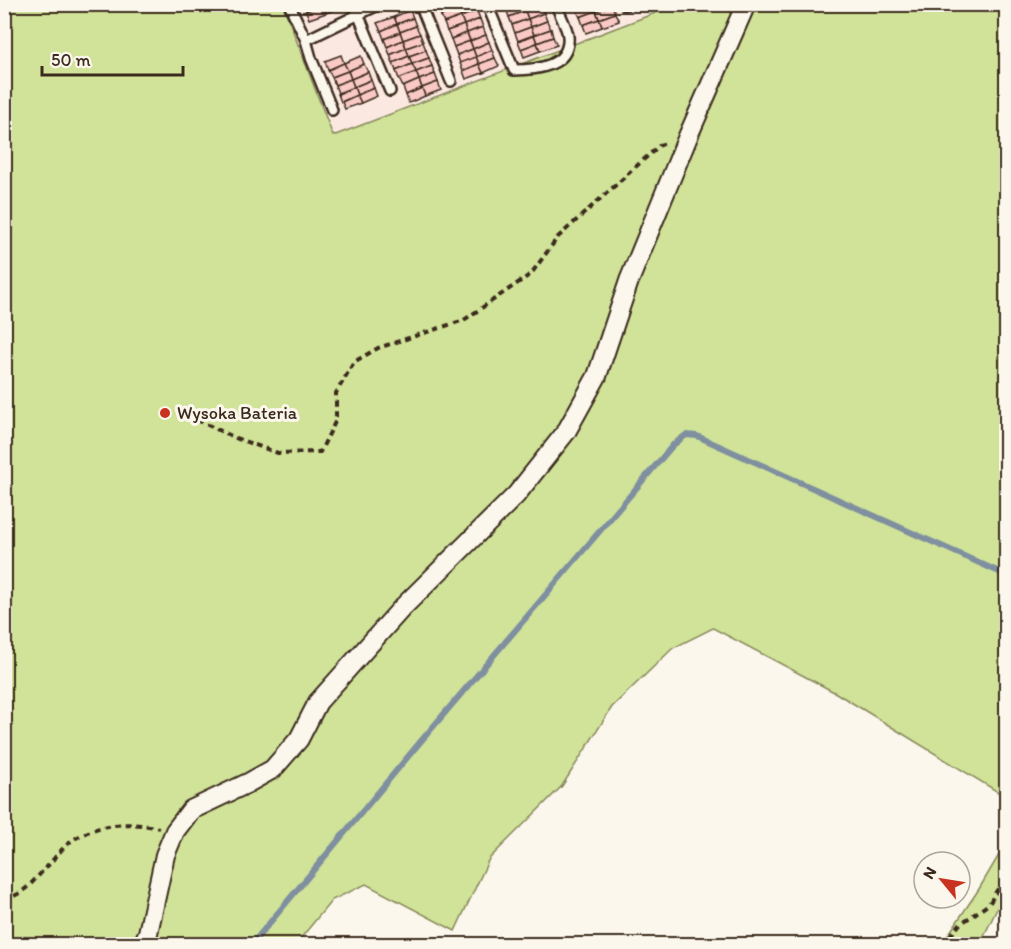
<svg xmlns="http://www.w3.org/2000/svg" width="1011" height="949" font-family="Itim,sans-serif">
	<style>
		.built { fill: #fbe9e1 }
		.green { fill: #d0e398; stroke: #86865b; stroke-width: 1.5 }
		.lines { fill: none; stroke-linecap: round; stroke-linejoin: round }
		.stream { stroke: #7f8fa0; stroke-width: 6 }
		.building { fill: #fac9c6; stroke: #3b2a1e; stroke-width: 1.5 }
		.lane-casing { stroke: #3b2a1e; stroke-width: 14 }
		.street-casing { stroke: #3b2a1e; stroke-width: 22 }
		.path { stroke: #3b2a1e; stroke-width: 4; stroke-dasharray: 6 4.5; stroke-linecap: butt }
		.lane { stroke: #fbf7ec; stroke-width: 9 }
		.street { stroke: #fbf7ec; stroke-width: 18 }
		.poi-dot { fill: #c8321e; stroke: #fbf7ec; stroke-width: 2 }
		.labels { text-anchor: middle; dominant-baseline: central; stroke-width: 6; stroke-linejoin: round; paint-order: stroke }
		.poi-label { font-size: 18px; fill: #3b2a1e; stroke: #fbf7ec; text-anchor: start }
	</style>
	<rect width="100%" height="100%" fill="#fbf7ec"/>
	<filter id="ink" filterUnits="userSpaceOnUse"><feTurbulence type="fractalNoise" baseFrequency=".0167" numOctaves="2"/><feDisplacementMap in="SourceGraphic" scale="12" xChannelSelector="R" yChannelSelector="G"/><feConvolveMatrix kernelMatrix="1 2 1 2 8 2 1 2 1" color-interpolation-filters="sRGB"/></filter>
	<g filter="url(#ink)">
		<!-- built -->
		<polygon class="built" points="283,5 676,5 333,136"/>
		<!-- green -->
		<g class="green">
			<polygon points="5,5 283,5 333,136 676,5 1006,5 1006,797 836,693 713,628 673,648 612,707 562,786 489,859 455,931 366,884 332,900 296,944 5,944"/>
			<polygon points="1006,843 1006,890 980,944 942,944 979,889"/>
		</g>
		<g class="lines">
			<!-- stream -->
			<polyline class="stream" points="252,944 421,741 673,445 686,435 697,436 1006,575"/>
		</g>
		<!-- building -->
		<g class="building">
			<polygon points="304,4 322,4 322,5 306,11"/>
			<polygon points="341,4 342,7 326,13 322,5"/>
			<polygon points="446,4 456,4 457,9 441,16 438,7"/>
			<polygon points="469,4 474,4 477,11 461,17 457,9"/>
			<polygon points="518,4 523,4 525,11 509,17 506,9"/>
			<polygon points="523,4 541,4 541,5 525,11"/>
			<polygon points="588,4 593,4 596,11 580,17 576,9"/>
			<polygon points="593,4 612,4 612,5 596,11"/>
			<polygon points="322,5 326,13 309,19 306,11"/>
			<polygon points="541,5 544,13 528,19 525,11"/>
			<polygon points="612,5 615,13 599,19 596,11"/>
			<polygon points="457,9 461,17 444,23 441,16"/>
			<polygon points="410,10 413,18 397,24 394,17"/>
			<polygon points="477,11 480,19 464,25 461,17"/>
			<polygon points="525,11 528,19 512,25 509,17"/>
			<polygon points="596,11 599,19 583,25 580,17"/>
			<polygon points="544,13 547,21 531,27 528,19"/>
			<polygon points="615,13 619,21 602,27 599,19"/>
			<polygon points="394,17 397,24 381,31 377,23"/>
			<polygon points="461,17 464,25 447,31 444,23"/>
			<polygon points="413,18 416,26 400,32 397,24"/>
			<polygon points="480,19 483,27 467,33 464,25"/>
			<polygon points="528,19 531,27 515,33 512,25"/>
			<polygon points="599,19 602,27 586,33 583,25"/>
			<polygon points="547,21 551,29 534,35 531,27"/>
			<polygon points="397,24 400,32 384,39 381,31"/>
			<polygon points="464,25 467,33 451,39 447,31"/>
			<polygon points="416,26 420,34 403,40 400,32"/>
			<polygon points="483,27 486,35 470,41 467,33"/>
			<polygon points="531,27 534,35 518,41 515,33"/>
			<polygon points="551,29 553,37 537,43 534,35"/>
			<polygon points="400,32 403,40 387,47 384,39"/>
			<polygon points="467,33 470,41 454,47 451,39"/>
			<polygon points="420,34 423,42 406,48 403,40"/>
			<polygon points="486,35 489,42 473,49 470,41"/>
			<polygon points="534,35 537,43 521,49 518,41"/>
			<polygon points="553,37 557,45 540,51 537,43"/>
			<polygon points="403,40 406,48 390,55 387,47"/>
			<polygon points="470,41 473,49 457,55 454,47"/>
			<polygon points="423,42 426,50 409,56 406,48"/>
			<polygon points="489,42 492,50 476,57 473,49"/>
			<polygon points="537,43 540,51 524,57 521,49"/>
			<polygon points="406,48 409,56 393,63 390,55"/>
			<polygon points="473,49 476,57 460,63 457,55"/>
			<polygon points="426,50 429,58 412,64 409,56"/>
			<polygon points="492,50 495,58 479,64 476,57"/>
			<polygon points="341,55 344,63 328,70 325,61"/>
			<polygon points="361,56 364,64 348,71 344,63"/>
			<polygon points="409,56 412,64 396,71 393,63"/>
			<polygon points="476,57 479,64 463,71 460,63"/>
			<polygon points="429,58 432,66 416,72 412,64"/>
			<polygon points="495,58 499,66 483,73 479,64"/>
			<polygon points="344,63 348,71 332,77 328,70"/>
			<polygon points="364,64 368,72 351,79 348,71"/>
			<polygon points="412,64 416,72 399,79 396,71"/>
			<polygon points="479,64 483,73 466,79 463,71"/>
			<polygon points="432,66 435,74 419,80 416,72"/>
			<polygon points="348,71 351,79 335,85 332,77"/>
			<polygon points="368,72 371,80 354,87 351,79"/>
			<polygon points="416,72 419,80 403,87 399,79"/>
			<polygon points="435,74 438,82 422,88 419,80"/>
			<polygon points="351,79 354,87 338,93 335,85"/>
			<polygon points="371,80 374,88 357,95 354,87"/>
			<polygon points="419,80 422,88 406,95 403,87"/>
			<polygon points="438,82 441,90 425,96 422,88"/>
			<polygon points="354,87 357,95 341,102 338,94"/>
			<polygon points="374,88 377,96 361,103 357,95"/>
			<polygon points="422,88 425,96 409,103 406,95"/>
			<polygon points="357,95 361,103 345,109 342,102"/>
		</g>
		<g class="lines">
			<defs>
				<g id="lane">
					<polyline points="289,4 306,40 311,58 332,110"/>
					<polyline points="354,4 390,91"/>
					<polyline points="420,4 451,81"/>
					<path d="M487 4 514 70C535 70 571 67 568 36 567 26 559 14 556 4"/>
					<polyline points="625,4 625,5"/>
					<polyline points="306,40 380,4"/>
				</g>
				<polyline id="street" points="143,944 148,933 165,855 175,831 191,810 248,783 273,769 299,739 318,702 402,608 516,495 566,432 597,376 629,281 689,134 746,4"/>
			</defs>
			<!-- lane casing -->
			<use href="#lane" class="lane-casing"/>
			<!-- street casing -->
			<use href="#street" class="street-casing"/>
			<!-- path -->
			<g class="path">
				<polyline points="197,420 238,439 278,453 320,452 336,420 336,393 354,362 378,348 464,320 531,274 558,237 660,145 666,143"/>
				<path d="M4 899C21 896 30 885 41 873 51 863 60 850 70 842 96 823 129 821 159 828"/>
				<polyline points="943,944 960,924 989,904 1006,875"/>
			</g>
			<!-- lane -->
			<use href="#lane" class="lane"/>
			<!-- street -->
			<use href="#street" class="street"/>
		</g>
	</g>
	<!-- markers -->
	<circle class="poi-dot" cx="165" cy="413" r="6"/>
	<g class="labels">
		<!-- poi labels -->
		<g class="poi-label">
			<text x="177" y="413">Wysoka Bateria</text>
		</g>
	</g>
	<!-- margin -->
	<rect width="1011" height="949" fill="none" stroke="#fbf7ec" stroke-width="24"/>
	<rect x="12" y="12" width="987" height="925" fill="none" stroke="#3b2a1e" stroke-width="2" filter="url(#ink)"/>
	<!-- north arrow -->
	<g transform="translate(942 880) rotate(300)"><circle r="28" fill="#fbf7ec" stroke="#aea59a" stroke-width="1.5"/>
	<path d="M0-4.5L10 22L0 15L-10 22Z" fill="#c8321e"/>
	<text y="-9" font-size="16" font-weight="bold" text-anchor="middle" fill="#3b2a1e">N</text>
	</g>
	<!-- scale -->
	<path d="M42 66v9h141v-9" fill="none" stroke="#3b2a1e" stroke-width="3"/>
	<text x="51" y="66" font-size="18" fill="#3b2a1e" stroke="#fbf7ec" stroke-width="4.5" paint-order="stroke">50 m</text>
</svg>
